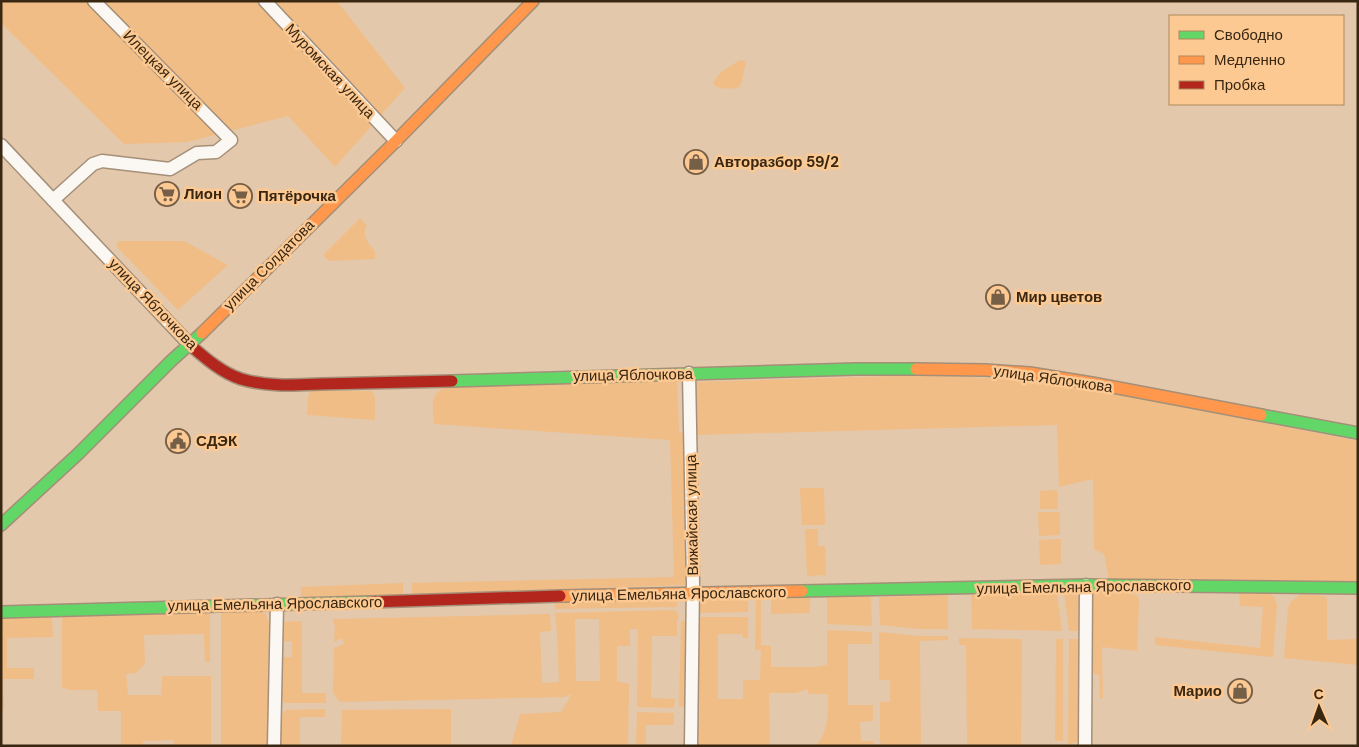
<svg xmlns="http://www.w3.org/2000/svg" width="1359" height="747" font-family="'DM Sans',sans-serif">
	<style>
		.green { fill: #f0bd86; fill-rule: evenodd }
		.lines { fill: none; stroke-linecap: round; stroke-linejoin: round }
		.street-casing { stroke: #a48f78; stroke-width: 15 }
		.fast-casing { stroke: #a48f78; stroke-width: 14 }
		.slow-casing { stroke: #a48f78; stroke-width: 14 }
		.jam-casing { stroke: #a48f78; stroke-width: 14 }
		.street { stroke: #fbf7f2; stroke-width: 12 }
		.fast { stroke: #63d668; stroke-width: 11 }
		.slow { stroke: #ff974d; stroke-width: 11 }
		.jam { stroke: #b3261e; stroke-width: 11 }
		.labels { text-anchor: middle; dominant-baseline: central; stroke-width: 5; stroke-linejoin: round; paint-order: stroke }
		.street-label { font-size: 15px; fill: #3a2711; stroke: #fcc993 }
		.poi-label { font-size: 15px; font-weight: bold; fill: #3a2711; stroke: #fcc993; text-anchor: start }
	</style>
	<rect width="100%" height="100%" fill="#e4c8ab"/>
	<!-- green -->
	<g class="green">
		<polygon points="1,1 337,1 405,88 335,167 288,116 187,142 124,144 1,23"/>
		<path d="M740 60 746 61 742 82 739 87C733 90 721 89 715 86L713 82 721 72Z"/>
		<path d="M360 218 367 225C361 234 368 244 375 251V259L329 261 323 255Z"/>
		<polygon points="119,241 184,241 228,265 178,310 116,246"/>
		<polygon points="928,375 1047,381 1358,441 1358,582 1109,580 1104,554 1094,549 1093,479 1059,487 1057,425 694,435 694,387 697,382"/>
		<path d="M677 380 679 431 683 434 686 577 685 585 412 595V583L674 577 670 440 434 424C433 407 429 397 444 387Z"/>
		<polygon points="310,391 372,391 375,398 375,420 307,415 308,398"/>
		<polygon points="800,488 824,488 825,525 802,525"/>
		<polygon points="1057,490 1058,509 1040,509 1040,491"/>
		<polygon points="1038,512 1060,512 1060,535 1039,536"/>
		<polygon points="805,529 818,529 818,546 825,546 826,575 807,576"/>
		<polygon points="1061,539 1061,564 1040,565 1039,540"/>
		<polygon points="403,583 403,595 301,597 301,587"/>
		<path d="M1064 592C1070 593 1076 593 1079 598 1083 604 1081 624 1081 631H1069Z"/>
		<polygon points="1098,592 1132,593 1138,596 1139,602 1137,651 1102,647 1103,698 1100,698 1099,675 1090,672 1091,599 1093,594"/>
		<polygon points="1057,593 1062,631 972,629 971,594"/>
		<polygon points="1239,593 1271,594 1275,598 1277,605 1273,657 1155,645 1155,637 1260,648 1263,607 1240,606"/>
		<polygon points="1301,594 1326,596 1327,601 1327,640 1358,639 1358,665 1284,658 1288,608 1290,602"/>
		<polygon points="948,595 948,629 920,629 880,625 879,597"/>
		<polygon points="827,597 871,597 872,626 827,624"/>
		<path d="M761 598V645L771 646V667H816L827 665V630L872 632V644H848V705H873V721L860 722 861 741H873L875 746H815C829 734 828 711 828 694H808V689L796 693H769L770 746H696L697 617H748V638H743L742 634H718V699H743V680H760L761 650H755L756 599Z"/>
		<polygon points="771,598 810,598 810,613 771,614"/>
		<polygon points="748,599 748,612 697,613 698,602 700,600"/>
		<polygon points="677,600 677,607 555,609 555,603"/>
		<path d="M675 610 679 616 677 621V636H652L651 698 675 699 674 708 637 707 638 629H630V646H617V681L629 684 628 746H511L520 714 561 712 572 694 565 697 340 702 333 693 334 648 344 644 342 638 334 642 335 628 333 619 550 614 551 631 540 632 542 683 559 682 557 632 555 613ZM575 619H599L600 681H576Z"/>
		<polygon points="262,611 266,614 269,623 267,746 221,746 221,613"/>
		<polygon points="210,613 210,662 205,662 204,634 144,635 145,663 136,673 126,674 128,695 161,695 162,676 211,676 211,746 174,746 174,740 143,741 143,746 121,746 121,711 98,711 97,690 69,690 62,687 62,617"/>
		<polygon points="52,617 53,637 7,638 7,668 34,668 34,679 3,679 4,710 1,710 1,618"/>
		<polygon points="302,621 302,693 326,693 326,703 284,703 280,699 281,657 292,657 292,641 282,641 282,622"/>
		<polygon points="681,621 687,621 686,707 679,707"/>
		<polygon points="879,632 919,636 948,636 948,640 920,641 921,746 882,746 880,741 880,702 890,702 890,680 879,680"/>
		<polygon points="959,638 1022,639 1021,746 967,746 966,645 959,645"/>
		<polygon points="1056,639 1063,639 1063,741 1055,741"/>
		<polygon points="1069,639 1081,639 1079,741 1068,745"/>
		<polygon points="325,709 325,717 300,717 300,746 279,746 280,716 286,710"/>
		<polygon points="451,709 451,746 341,746 342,710"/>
		<polygon points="637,712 674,713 674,725 646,725 646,746 636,746"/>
	</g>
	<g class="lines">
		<defs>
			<g id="street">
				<polyline points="265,1 396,141"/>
				<polyline points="1,145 190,345"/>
				<polyline points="53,200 93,164 102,161 170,169 197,153 216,152 231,140 94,1"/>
				<polyline points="689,373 693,583 691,746"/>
				<polyline points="274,746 277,604"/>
				<polyline points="1085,746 1086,585"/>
			</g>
			<g id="fast">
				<polyline points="452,381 856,369 916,369"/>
				<polyline points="1261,415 1358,433"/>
				<polyline points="1,525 78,454 171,361 202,333"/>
				<polyline points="802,591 1086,585 1358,588"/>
				<polyline points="1,612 371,602"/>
			</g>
			<g id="slow">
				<polyline points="202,333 396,141 533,1"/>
				<polyline points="916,369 985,370 1030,373 1092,383 1261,415"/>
				<polyline points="560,596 802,591"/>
			</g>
			<g id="jam">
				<path d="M190 345C205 358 222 373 241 379 267 387 295 385 321 384 365 383 408 382 452 381"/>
				<polyline points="371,602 560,596"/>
			</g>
		</defs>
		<!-- street casing -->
		<use href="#street" class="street-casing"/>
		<!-- fast casing -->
		<use href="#fast" class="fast-casing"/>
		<!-- slow casing -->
		<use href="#slow" class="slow-casing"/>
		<!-- jam casing -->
		<use href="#jam" class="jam-casing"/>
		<!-- street -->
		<use href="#street" class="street"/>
		<!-- fast -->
		<use href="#fast" class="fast"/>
		<!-- slow -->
		<use href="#slow" class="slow"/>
		<!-- jam -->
		<use href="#jam" class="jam"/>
	</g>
	<!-- icons -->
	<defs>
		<symbol id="shop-ring" viewBox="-11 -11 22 22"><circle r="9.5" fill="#fcc993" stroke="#765f47" stroke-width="1.5"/><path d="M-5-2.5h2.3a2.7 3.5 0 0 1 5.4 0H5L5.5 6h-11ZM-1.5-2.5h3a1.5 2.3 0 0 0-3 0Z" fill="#765f47"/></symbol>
		<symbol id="supermarket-ring" viewBox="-11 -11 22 22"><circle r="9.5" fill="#fcc993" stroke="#765f47" stroke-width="1.5"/><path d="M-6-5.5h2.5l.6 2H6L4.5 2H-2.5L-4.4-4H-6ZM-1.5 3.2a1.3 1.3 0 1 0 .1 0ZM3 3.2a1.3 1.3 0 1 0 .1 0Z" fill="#765f47"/></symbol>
		<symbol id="civic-ring" viewBox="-11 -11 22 22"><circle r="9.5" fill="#fcc993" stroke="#765f47" stroke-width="1.5"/><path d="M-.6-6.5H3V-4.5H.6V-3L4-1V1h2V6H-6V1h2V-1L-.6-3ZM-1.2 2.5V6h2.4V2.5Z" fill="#765f47"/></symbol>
	</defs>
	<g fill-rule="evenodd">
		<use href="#shop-ring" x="682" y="148" width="28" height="28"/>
		<use href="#supermarket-ring" x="153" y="180" width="28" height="28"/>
		<use href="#supermarket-ring" x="226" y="182" width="28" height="28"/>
		<use href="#shop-ring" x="984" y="283" width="28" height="28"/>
		<use href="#civic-ring" x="164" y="427" width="28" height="28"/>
		<use href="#shop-ring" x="1226" y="677" width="28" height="28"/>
	</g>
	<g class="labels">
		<!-- street labels -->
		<g class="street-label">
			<text transform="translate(163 70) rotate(45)">Илецкая улица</text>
			<text transform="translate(330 71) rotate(47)">Муромская улица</text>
			<text transform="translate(269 265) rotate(-45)">улица Солдатова</text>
			<text transform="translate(153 304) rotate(46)">улица Яблочкова</text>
			<text transform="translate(633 375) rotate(-1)">улица Яблочкова</text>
			<text transform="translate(1053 379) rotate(8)">улица Яблочкова</text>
			<text transform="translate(692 515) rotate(-91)">Вижайская улица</text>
			<text transform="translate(1084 587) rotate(-1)">улица Емельяна Ярославского</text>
			<text transform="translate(679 594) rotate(-1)">улица Емельяна Ярославского</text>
			<text transform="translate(275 604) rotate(-1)">улица Емельяна Ярославского</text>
		</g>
		<!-- poi labels -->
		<g class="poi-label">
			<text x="714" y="162">Авторазбор 59/2</text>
			<text x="184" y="194">Лион</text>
			<text x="258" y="196">Пятёрочка</text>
			<text x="1016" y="297">Мир цветов</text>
			<text x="196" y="441">СДЭК</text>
			<text x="1222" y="691" text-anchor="end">Марио</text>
		</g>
	</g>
	<!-- border -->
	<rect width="1359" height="747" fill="none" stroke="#3a2711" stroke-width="5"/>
	<!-- legend -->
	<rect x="1169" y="15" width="175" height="90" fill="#fcc993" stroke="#ae885f"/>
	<rect x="1179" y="31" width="25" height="8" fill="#63d668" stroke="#ae885f"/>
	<text x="1214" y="40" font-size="15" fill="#3a2711">Свободно</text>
	<rect x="1179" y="56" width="25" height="8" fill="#ff974d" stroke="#ae885f"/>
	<text x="1214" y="65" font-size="15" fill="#3a2711">Медленно</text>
	<rect x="1179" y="81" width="25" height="8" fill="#b3261e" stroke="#ae885f"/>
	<text x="1214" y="90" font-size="15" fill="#3a2711">Пробка</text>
	<!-- north arrow -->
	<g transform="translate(1319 707) rotate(358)" stroke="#fcc993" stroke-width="4" paint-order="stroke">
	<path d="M0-4L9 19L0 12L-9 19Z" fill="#3a2711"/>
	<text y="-8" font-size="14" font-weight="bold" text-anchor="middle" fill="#3a2711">С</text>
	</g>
</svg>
